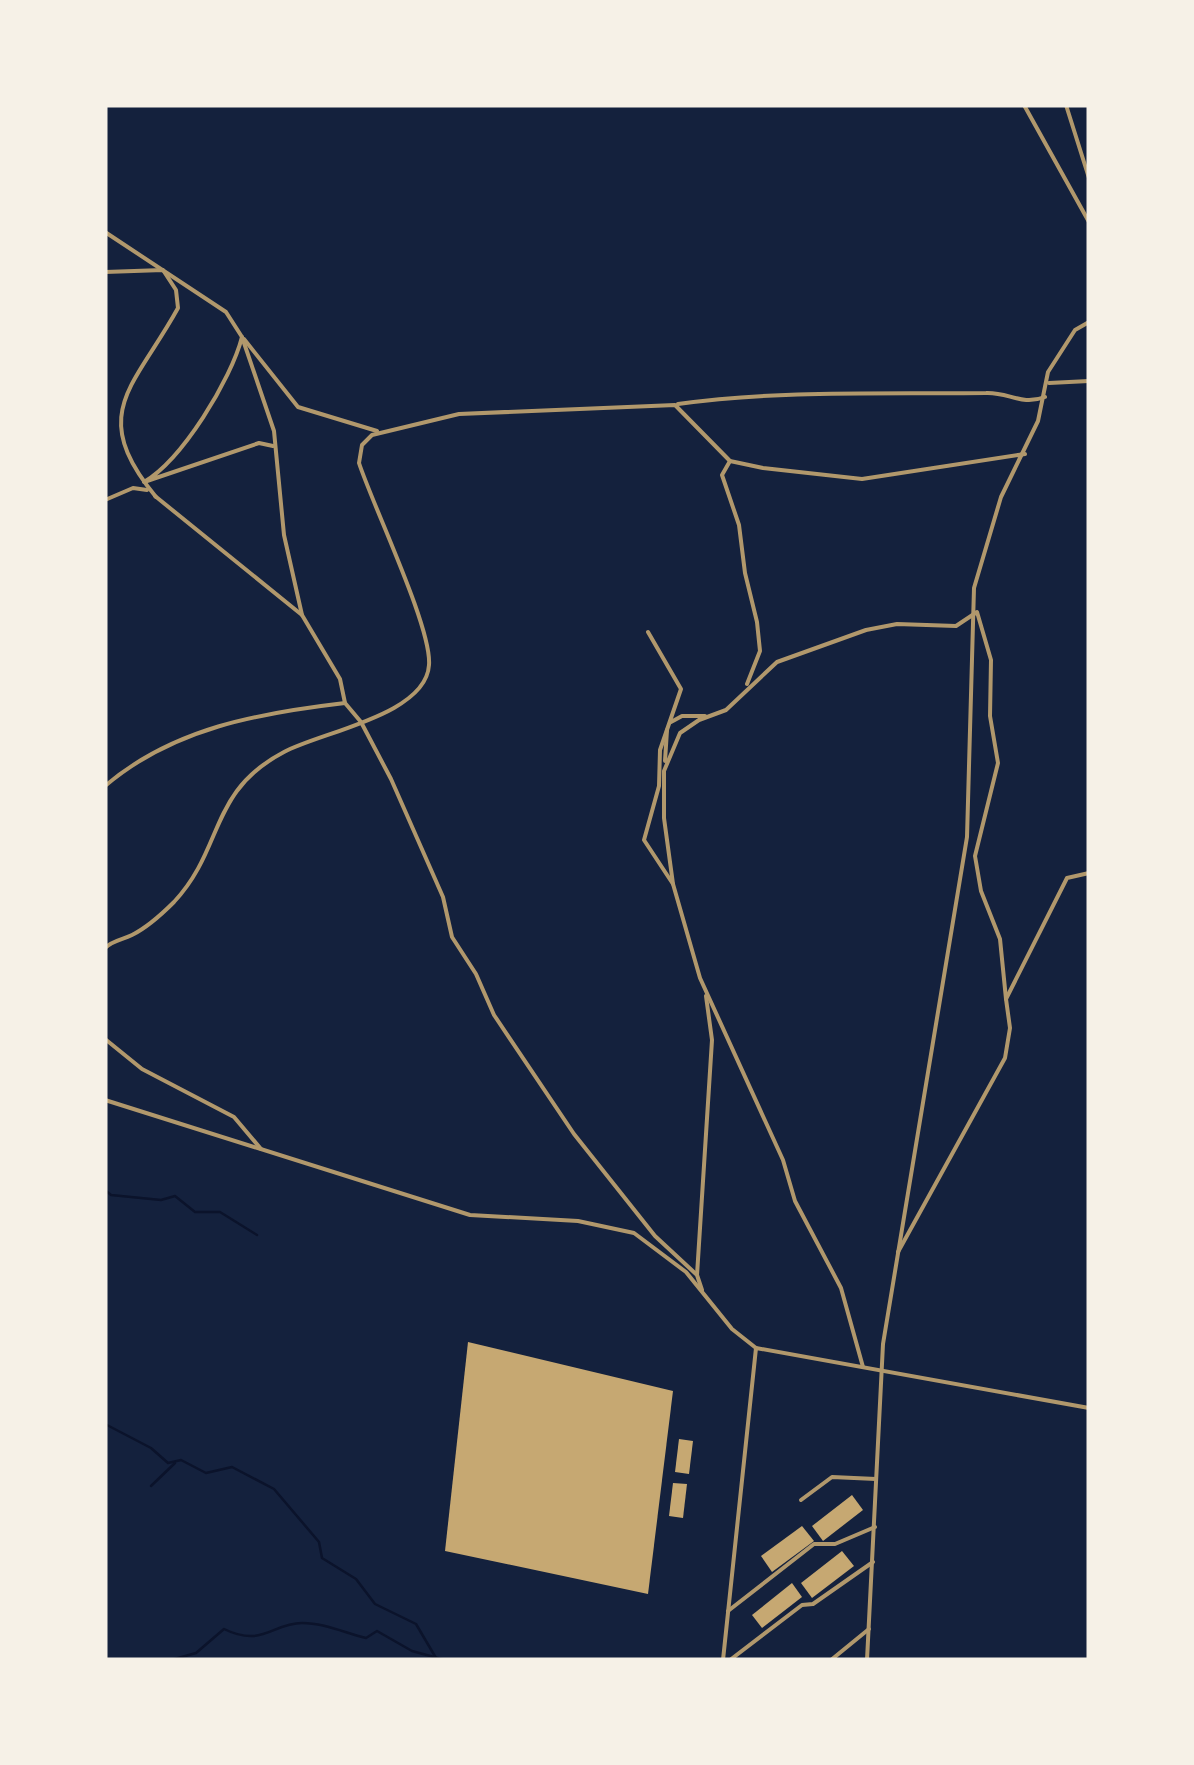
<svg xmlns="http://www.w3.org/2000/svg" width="1194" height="1765" font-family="Helvetica,sans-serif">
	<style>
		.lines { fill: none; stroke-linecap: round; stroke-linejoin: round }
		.stream { stroke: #0b132b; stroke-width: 2.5 }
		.building { fill: #c6a872 }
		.minor { stroke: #b1986c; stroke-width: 4 }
	</style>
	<rect width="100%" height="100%" fill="#14213d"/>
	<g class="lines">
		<!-- stream -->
		<g class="stream">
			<polyline points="105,1190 111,1195 161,1200 175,1196 195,1212 220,1212 257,1235"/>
			<polyline points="105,1424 151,1448 168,1463 181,1460 206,1473 232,1467 274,1489 319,1542 322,1558 356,1579 375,1604 416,1624 436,1658"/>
			<polyline points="151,1486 175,1463"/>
			<polyline points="105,1660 109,1660"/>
			<path d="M171 1660 196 1653 224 1629C263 1648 272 1623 302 1623 324 1623 345 1633 366 1638L377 1631 412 1651 445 1660"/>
		</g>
	</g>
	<!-- building -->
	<g class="building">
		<polygon points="468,1342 673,1391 648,1594 445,1551"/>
		<polygon points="679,1439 693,1441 689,1474 675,1472"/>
		<polygon points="673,1483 687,1484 683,1518 669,1516"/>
		<polygon points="852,1495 863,1510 823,1541 812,1526"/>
		<polygon points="802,1526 814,1541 772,1572 761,1556"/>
		<polygon points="842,1551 854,1566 812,1598 801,1583"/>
		<polygon points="792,1583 802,1597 762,1628 752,1615"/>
	</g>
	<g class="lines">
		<!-- minor -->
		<g class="minor">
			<polyline points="1024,105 1089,222"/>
			<polyline points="1066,105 1089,178"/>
			<polyline points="105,232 226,312 242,337 274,431 284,535 302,615 340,679 345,703 361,722 391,779 443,897 452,937 476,974 494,1015 574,1134 655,1236 697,1275 702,1290"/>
			<path d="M105 272 163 270 176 290 178 308C134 388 87 413 156 497"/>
			<path d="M242 337C231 380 182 460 144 482L259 443 273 446"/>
			<polyline points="244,339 298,407 377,431"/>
			<polyline points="1049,383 1089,381"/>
			<path d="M678 404C779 390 883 394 986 393 1009 392 1021 406 1045 397"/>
			<polyline points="730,461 722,475 739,525 745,573 757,622 760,651 747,684"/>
			<polyline points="155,496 302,615"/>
			<polyline points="105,500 133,488 147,490"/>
			<polyline points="648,632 681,689 660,750 659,786 644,840 673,884"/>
			<polyline points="671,722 682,716 705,716"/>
			<polyline points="665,761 667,730"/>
			<path d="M105 786C173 728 259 713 345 703"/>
			<path d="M105 948C113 940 122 940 132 935 146 928 163 913 174 902 225 847 208 792 284 752 321 732 426 715 429 665 432 628 373 506 359 463L362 445 372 435 459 414 675 405 730 461 763 468 862 479 1025 454"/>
			<polyline points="105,1039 142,1069 234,1117 261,1149"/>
			<polyline points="105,1100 470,1215 578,1221 634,1233 686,1272 732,1329 756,1348"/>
			<polyline points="898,1252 1005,1058 1010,1028 1006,999 1067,878 1089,873"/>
			<polyline points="697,1275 712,1040 706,996"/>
			<polyline points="863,1367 841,1288 795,1201 783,1160 700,978 673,884 664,818 664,771 680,733 699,720 726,710 777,662 866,630 897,624 956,626 977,612 991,660 990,716 998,763 975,856 981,891 1000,939 1006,999"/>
			<polyline points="801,1500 832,1477 876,1479"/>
			<polyline points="728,1611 814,1544 835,1544 875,1527"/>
			<polyline points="723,1660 756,1348 1089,1408"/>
			<polyline points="730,1660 802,1605 813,1604 873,1562"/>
			<polyline points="831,1660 869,1629"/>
			<polyline points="867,1660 883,1344 967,837 974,588 1001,497 1038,421 1048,372 1075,330 1089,322"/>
		</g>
	</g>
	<!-- border -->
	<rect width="1194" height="1765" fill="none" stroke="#f6f1e7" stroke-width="215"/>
</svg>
